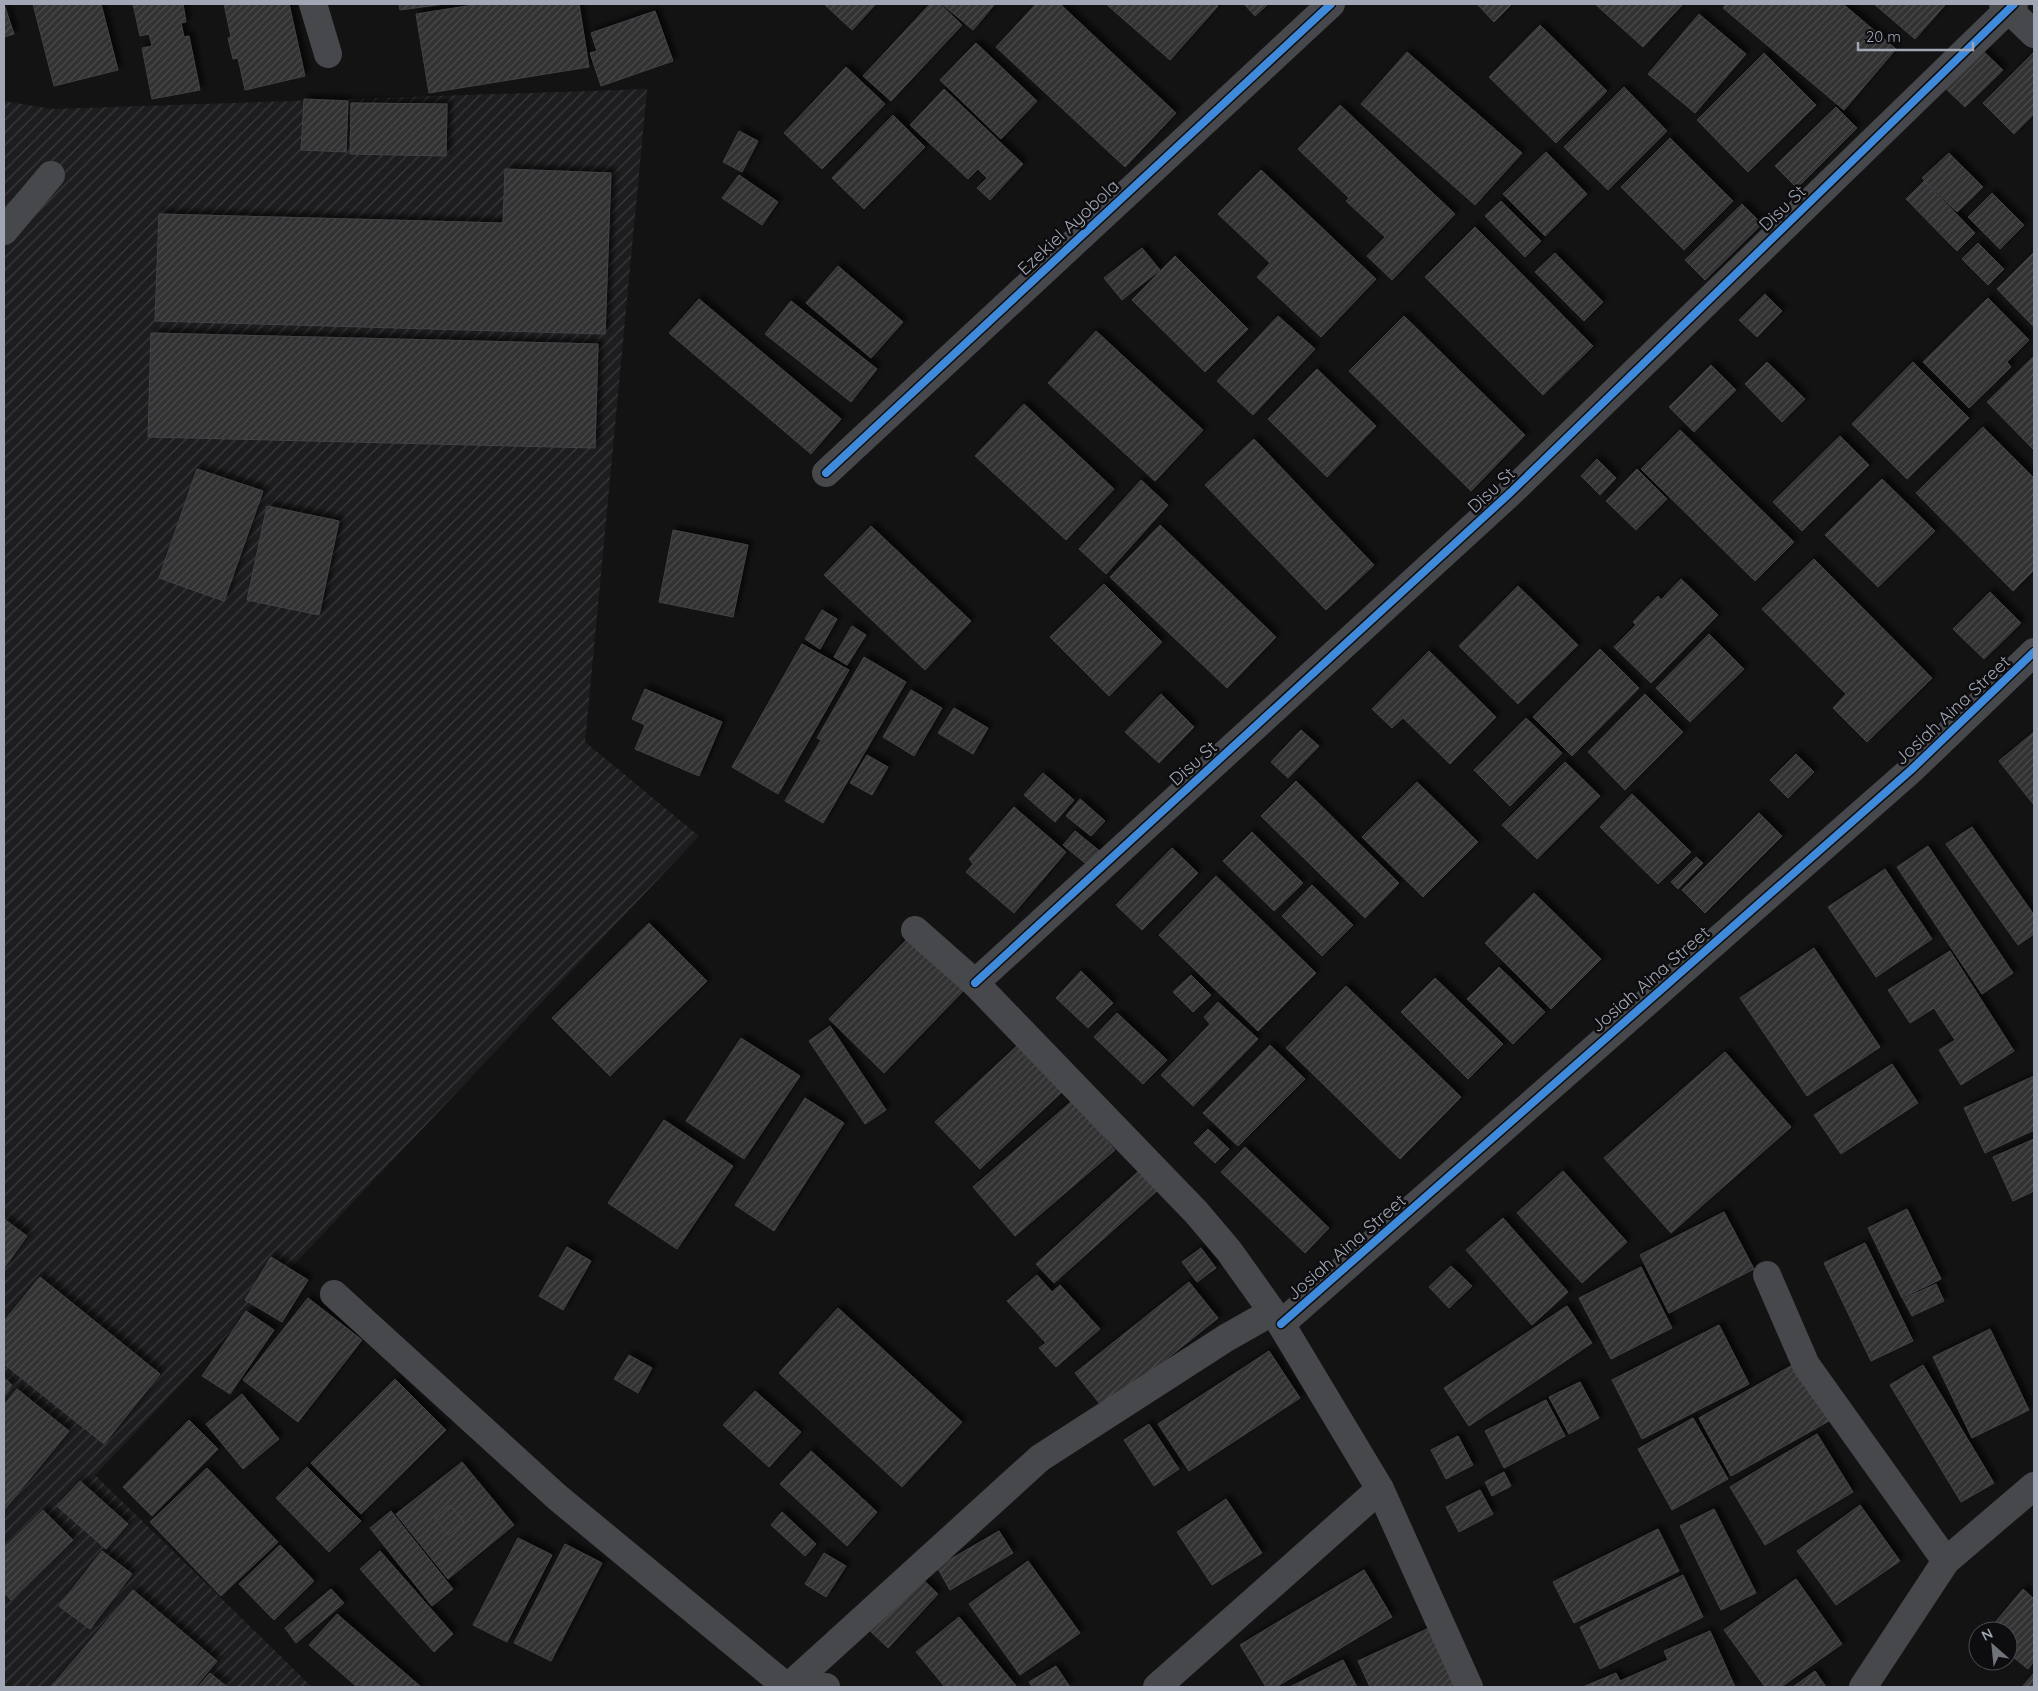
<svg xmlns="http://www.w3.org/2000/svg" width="2038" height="1691" font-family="Quicksand,sans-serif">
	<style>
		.industrial { fill: url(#industrial-furrows) }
		.building { fill: url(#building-hatch); stroke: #414247; fill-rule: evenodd; filter: url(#shadow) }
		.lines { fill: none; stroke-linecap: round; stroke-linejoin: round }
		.street { stroke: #47484c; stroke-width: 28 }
		.cycleway-casing { stroke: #0d0d0f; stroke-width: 11 }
		.cycleway { stroke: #408adc; stroke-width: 8 }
		.labels { text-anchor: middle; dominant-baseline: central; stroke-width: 5; stroke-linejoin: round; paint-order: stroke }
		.street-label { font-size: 18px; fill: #a2a7b5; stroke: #0d0d0f }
	</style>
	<defs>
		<pattern id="industrial-furrows" width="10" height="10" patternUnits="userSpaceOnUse" patternTransform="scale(1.25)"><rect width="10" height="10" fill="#1d1d1f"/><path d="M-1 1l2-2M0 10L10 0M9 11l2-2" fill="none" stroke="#3b3b3d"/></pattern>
		<pattern id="building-hatch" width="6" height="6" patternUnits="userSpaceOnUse" patternTransform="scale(1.25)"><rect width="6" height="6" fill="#313132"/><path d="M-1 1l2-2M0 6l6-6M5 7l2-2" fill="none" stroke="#4c4c4d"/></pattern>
		<filter id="shadow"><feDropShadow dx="4.5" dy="-4.5" stdDeviation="2.5" flood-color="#0009"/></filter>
	</defs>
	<rect width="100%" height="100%" fill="#131313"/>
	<!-- industrial -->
	<polygon class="industrial" points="647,89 585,742 699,836 95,1475 312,1687 4,1687 4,101 52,109"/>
	<!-- building -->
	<g class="building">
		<polygon points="4,4 14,34 4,37"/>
		<polygon points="33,4 101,4 118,70 54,86"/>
		<polygon points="133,4 183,4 186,22 181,23 184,37 189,36 200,90 152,99 142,48 152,46 149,34 140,36"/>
		<polygon points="224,4 289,4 305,76 245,90 238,58 233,59 228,38 231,37"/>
		<polygon points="399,4 444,4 400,10"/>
		<polygon points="480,4 579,4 589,67 429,93 416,14"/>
		<polygon points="824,4 876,4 852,30"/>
		<polygon points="930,4 940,4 962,25 891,101 863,76"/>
		<polygon points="942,4 995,4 973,30"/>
		<polygon points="1036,4 1060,4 1176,113 1125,167 996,47"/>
		<polygon points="1106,4 1216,4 1218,6 1170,60"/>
		<polygon points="1244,4 1268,4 1255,16"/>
		<polygon points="1477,4 1512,4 1494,22"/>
		<polygon points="1595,4 1683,4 1643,47"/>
		<polygon points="1726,4 1843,4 1896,49 1844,110 1723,8"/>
		<polygon points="1874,4 1946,4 1915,39"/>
		<polygon points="655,11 673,61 601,86 590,53 597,51 591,33"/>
		<polygon points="1699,14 1746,54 1695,113 1648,74"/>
		<polygon points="1540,25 1607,91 1556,143 1489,77"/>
		<polygon points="976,43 1037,101 1001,139 940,80"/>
		<polygon points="1982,50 2003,70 1965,107 1944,87"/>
		<polygon points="1407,52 1522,153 1475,205 1361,104"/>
		<polygon points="2034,52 2034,114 2014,134 1983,103"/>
		<polygon points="1764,53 1816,105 1748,172 1697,120"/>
		<polygon points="846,67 885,104 822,169 784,133"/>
		<polygon points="1624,87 1667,131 1608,190 1564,147"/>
		<polygon points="944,89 1023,164 990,200 977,188 987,178 978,169 968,179 910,125"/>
		<polygon points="304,99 348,101 346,152 301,150"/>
		<polygon points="351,103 447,104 446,156 350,154"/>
		<polygon points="1340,105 1455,214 1392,280 1367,256 1385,237 1346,201 1349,198 1298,149"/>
		<polygon points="1836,107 1857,128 1797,188 1775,166"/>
		<polygon points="893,115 925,147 864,209 832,178"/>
		<polygon points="739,131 758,141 742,172 723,162"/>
		<polygon points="1670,138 1733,201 1684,250 1621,187"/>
		<polygon points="1546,152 1587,194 1545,236 1503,194"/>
		<polygon points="1949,153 1983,187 1957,212 1922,178"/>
		<polygon points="505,169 611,173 605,334 155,321 159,214 503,223"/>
		<polygon points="1261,170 1376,279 1321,337 1257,277 1270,263 1218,214"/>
		<polygon points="739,175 778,202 762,225 722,198"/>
		<polygon points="1924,181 1975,233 1957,251 1906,199"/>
		<polygon points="1992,193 2024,225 2000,249 1968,217"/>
		<polygon points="1501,201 1541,241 1525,257 1485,216"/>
		<polygon points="1742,204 1762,224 1705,280 1685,260"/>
		<polygon points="1475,227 1593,346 1543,395 1425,277"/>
		<polygon points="1978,243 2004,269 1988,285 1962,259"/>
		<polygon points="1142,248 1160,270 1122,300 1104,278"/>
		<polygon points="2034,252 2034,327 1997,289"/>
		<polygon points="1555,253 1603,302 1584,321 1535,272"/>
		<polygon points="1175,256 1248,329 1205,372 1132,300"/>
		<polygon points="838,266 903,322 871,358 806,303"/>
		<polygon points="1765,294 1782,311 1757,337 1739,320"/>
		<polygon points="1988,298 2029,340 2007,362 2011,367 1969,408 1923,362"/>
		<polygon points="699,299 841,419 811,454 669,333"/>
		<polygon points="791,301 877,369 851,402 765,334"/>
		<polygon points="1278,316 1315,349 1253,415 1217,381"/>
		<polygon points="1404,316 1525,435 1471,491 1349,371"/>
		<polygon points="1096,331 1203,430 1155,481 1048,383"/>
		<polygon points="151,333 598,344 595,448 148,437"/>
		<polygon points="2034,356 2034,448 2033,449 1987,402"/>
		<polygon points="1767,362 1805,399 1782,422 1745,384"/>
		<polygon points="1913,362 1969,418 1907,479 1852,424"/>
		<polygon points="1711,365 1736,390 1694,432 1669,407"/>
		<polygon points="1317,369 1376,426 1327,477 1268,419"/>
		<polygon points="1024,404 1114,489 1066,540 975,456"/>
		<polygon points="1983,427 2034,478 2034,570 2013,591 1916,493"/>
		<polygon points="1680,430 1794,542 1755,581 1641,469"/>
		<polygon points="1840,436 1869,465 1802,531 1773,502"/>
		<polygon points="1254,439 1374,565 1326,610 1205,485"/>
		<polygon points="1597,459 1616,478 1600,495 1581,476"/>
		<polygon points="197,469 263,491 224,601 159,578"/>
		<polygon points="1637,469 1667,499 1636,530 1606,501"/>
		<polygon points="1882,479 1935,531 1878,587 1825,535"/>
		<polygon points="1141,480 1168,505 1106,574 1079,549"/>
		<polygon points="267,506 339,521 319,615 247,600"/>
		<polygon points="1160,525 1276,637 1227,688 1110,577"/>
		<polygon points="871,526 971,621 925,670 824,575"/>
		<polygon points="673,530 748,545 733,617 659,602"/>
		<polygon points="1814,559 1932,678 1867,742 1833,708 1846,694 1762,609"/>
		<polygon points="1681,579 1718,615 1651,683 1614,647 1636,625 1633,622 1658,596 1661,600"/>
		<polygon points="1104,584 1162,642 1109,696 1050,637"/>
		<polygon points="1518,586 1578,645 1518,704 1459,646"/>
		<polygon points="1990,592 2021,623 1984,659 1953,629"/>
		<polygon points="822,610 837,619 820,649 805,639"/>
		<polygon points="852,626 866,635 847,665 834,657"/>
		<polygon points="1709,634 1744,669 1690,722 1656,688"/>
		<polygon points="802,644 849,670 778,794 732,767"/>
		<polygon points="1600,649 1639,688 1572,756 1533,717"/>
		<polygon points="1429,651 1496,717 1450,764 1403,718 1392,728 1372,709"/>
		<polygon points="864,657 906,682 823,823 785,801 821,740 817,738"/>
		<polygon points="645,689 722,722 699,776 635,749 645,725 632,719"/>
		<polygon points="911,690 942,708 914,756 883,737"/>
		<polygon points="1161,694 1194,727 1159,763 1125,732"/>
		<polygon points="1645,694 1683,732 1625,790 1588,752"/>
		<polygon points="954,708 988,728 973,754 938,733"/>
		<polygon points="1526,718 1562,753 1510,806 1474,770"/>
		<polygon points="1301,730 1319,746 1288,778 1271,762"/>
		<polygon points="2034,732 2034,805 1999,761"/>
		<polygon points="1796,754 1814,772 1788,798 1770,780"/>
		<polygon points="867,755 888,767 872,795 850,783"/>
		<polygon points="1565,762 1600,796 1537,859 1502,825"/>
		<polygon points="1043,773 1074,800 1055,822 1024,795"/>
		<polygon points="1296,781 1399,883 1365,918 1261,816"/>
		<polygon points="1417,782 1478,842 1423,897 1362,837"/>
		<polygon points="1632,794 1691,852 1658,884 1600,827"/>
		<polygon points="1080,799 1105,821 1091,836 1066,816"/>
		<polygon points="1014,807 1066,852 1014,913 966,872 973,864 969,859"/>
		<polygon points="1759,813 1782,836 1705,913 1682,890"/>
		<polygon points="1972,827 2034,915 2034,934 2018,945 1946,844"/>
		<polygon points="1075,831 1102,853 1090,867 1063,845"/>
		<polygon points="1252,832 1303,883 1274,911 1223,861"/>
		<polygon points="1928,846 2013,973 1982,994 1897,867"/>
		<polygon points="1172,848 1198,873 1142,930 1116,905"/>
		<polygon points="1696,857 1703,863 1678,889 1671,882"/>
		<polygon points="1885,869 1932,939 1876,977 1828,907"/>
		<polygon points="1216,876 1316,973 1258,1031 1159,935"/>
		<polygon points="1312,885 1353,925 1322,956 1282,916"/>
		<polygon points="1534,893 1601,959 1551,1009 1485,943"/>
		<polygon points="649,923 707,981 610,1076 552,1018"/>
		<polygon points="910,936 965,989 884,1073 829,1019"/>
		<polygon points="1814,948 1880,1047 1807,1096 1740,998"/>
		<polygon points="1950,951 2014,1051 1961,1085 1939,1050 1955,1040 1934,1008 1910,1023 1888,990"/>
		<polygon points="1499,967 1545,1012 1513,1044 1467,999"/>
		<polygon points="1081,971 1113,1003 1088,1028 1056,998"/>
		<polygon points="1191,975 1211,995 1193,1012 1173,992"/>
		<polygon points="1435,978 1503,1044 1468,1079 1401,1012"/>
		<polygon points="1346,986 1461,1097 1400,1159 1286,1048"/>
		<polygon points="1218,1002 1258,1039 1193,1106 1161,1075 1210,1024 1204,1017"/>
		<polygon points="1117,1013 1167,1060 1143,1084 1094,1037"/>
		<polygon points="830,1026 886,1110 865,1124 809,1041"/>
		<polygon points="741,1038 800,1076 744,1159 686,1121"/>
		<polygon points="1019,1044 1063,1091 980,1169 935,1122"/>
		<polygon points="1270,1045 1305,1079 1238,1146 1203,1113"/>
		<polygon points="1725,1052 1791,1127 1671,1233 1604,1158"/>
		<polygon points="1892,1064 1918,1103 1841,1154 1814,1115"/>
		<polygon points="2034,1076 2034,1130 1985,1153 1964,1108"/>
		<polygon points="805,1098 844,1123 774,1231 735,1205"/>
		<polygon points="1072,1101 1115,1150 1015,1236 973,1187"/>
		<polygon points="664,1120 733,1166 677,1249 608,1203"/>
		<polygon points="1208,1129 1229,1149 1215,1163 1194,1143"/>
		<polygon points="2034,1139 2034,1191 2013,1201 1993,1157"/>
		<polygon points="1245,1147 1329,1228 1305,1253 1221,1172"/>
		<polygon points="1140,1170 1158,1190 1054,1283 1036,1264"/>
		<polygon points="1563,1171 1627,1242 1582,1283 1517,1213"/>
		<polygon points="1907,1209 1941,1279 1902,1298 1868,1228"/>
		<polygon points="1724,1212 1754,1269 1669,1313 1640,1255"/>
		<polygon points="1503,1218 1568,1292 1532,1325 1466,1250"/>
		<polygon points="4,1219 27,1236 4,1268"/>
		<polygon points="1865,1243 1913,1341 1871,1361 1824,1263"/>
		<polygon points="567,1247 591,1261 563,1310 539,1296"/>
		<polygon points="1201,1248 1216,1268 1197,1282 1182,1262"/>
		<polygon points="271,1257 308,1280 282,1322 245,1300"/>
		<polygon points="1451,1266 1472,1286 1449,1308 1429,1287"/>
		<polygon points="1641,1267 1672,1328 1611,1359 1579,1298"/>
		<polygon points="1037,1275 1052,1292 1060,1285 1100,1329 1056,1367 1039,1348 1046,1343 1007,1301"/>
		<polygon points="40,1277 160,1374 104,1444 4,1364 4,1321"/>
		<polygon points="1189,1282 1218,1318 1104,1409 1075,1373"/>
		<polygon points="1936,1284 1944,1301 1912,1316 1903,1299"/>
		<polygon points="308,1298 362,1340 298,1422 243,1380"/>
		<polygon points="1567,1306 1592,1343 1469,1426 1444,1388"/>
		<polygon points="838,1308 962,1422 902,1487 779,1373"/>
		<polygon points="246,1311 274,1330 230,1394 202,1376"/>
		<polygon points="1719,1325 1749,1384 1642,1439 1612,1380"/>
		<polygon points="1990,1329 2029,1410 1972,1438 1933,1357"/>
		<polygon points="1269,1351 1300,1398 1189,1471 1158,1424"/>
		<polygon points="629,1355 652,1368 638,1393 614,1379"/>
		<polygon points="1796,1363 1829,1421 1731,1476 1699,1418"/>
		<polygon points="1923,1365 1994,1483 1961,1502 1890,1385"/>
		<polygon points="4,1378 12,1385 4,1395"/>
		<polygon points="395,1379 446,1430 361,1514 311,1463"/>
		<polygon points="1580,1382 1599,1418 1569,1434 1549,1397"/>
		<polygon points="17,1389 69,1431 4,1510 4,1405"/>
		<polygon points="755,1391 801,1432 769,1467 723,1425"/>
		<polygon points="242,1394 279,1439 243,1469 206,1424"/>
		<polygon points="1546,1400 1565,1436 1504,1468 1485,1431"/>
		<polygon points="1693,1418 1728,1479 1672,1510 1638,1449"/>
		<polygon points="189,1420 218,1449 152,1516 123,1487"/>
		<polygon points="1149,1424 1179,1469 1154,1486 1124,1440"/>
		<polygon points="1817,1434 1853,1492 1765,1545 1730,1487"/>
		<polygon points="1458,1436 1473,1465 1446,1479 1431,1450"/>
		<polygon points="811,1451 877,1512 847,1546 780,1484"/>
		<path d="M462 1462 514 1525 448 1579 396 1514ZM450 1505 464 1522 448 1535 435 1518Z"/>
		<polygon points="307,1467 361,1521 329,1552 276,1498"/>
		<polygon points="207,1468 278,1542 221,1596 150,1522"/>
		<polygon points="1504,1472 1511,1486 1492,1496 1485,1482"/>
		<polygon points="80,1481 128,1524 106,1549 57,1506"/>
		<polygon points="1480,1490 1493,1514 1459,1532 1446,1507"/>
		<polygon points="1226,1499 1262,1553 1212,1585 1177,1532"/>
		<polygon points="450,1505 464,1522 448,1535 435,1518"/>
		<polygon points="1860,1505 1900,1561 1836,1605 1797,1551"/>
		<polygon points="1714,1509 1756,1593 1721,1610 1680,1526"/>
		<polygon points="43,1510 73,1540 11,1600 4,1592 4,1548"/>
		<polygon points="391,1511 453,1589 432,1606 370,1528"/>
		<polygon points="782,1512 816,1544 805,1556 771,1525"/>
		<polygon points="1658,1529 1679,1571 1574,1623 1553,1582"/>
		<polygon points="999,1531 1013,1553 950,1590 937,1567"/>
		<polygon points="518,1538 552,1555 507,1642 473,1625"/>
		<polygon points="565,1544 602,1563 551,1661 514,1643"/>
		<polygon points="280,1545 314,1581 274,1620 239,1584"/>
		<polygon points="102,1551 132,1574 90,1629 59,1606"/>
		<polygon points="380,1551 453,1634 434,1652 360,1569"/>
		<polygon points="824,1553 846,1566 826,1597 805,1584"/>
		<polygon points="1028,1561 1080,1633 1020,1675 969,1604"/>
		<polygon points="1364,1570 1392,1617 1276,1687 1266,1687 1240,1645"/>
		<polygon points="916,1573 938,1594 888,1648 866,1627"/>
		<polygon points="1683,1575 1703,1617 1600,1669 1580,1627"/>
		<polygon points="1796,1579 1842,1644 1781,1687 1765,1687 1724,1630"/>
		<polygon points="331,1589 344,1603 296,1643 285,1628"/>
		<polygon points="2023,1589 2034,1599 2034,1661 2028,1669 2008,1653 2008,1631 1988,1631"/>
		<polygon points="133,1590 217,1661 195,1687 51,1687"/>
		<polygon points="337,1614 421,1687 357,1687 309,1645"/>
		<polygon points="959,1617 1017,1687 945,1687 916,1652"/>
		<polygon points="1429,1628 1457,1687 1370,1687 1358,1661"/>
		<polygon points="1710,1631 1735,1687 1583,1687 1616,1673 1620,1681 1668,1660 1664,1651"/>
		<polygon points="1343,1660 1357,1687 1290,1687"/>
		<polygon points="1056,1666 1070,1687 1032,1687 1029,1682"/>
		<polygon points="1815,1671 1826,1687 1793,1687"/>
		<polygon points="210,1673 227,1687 198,1687"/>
		<polygon points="2034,1673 2034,1687 2022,1687"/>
	</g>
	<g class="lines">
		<!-- street -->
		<g class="street">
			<polyline points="313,4 328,54"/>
			<polyline points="2003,4 2034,34"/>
			<polyline points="4,231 51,175"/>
			<polyline points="826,473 1331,4"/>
			<polyline points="915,930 975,983 1196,1212 1229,1251 1281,1324 1380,1489 1469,1687"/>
			<polyline points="975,983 1510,493 2014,4"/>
			<polyline points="1767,1275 1806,1365 1946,1561"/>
			<polyline points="334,1294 557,1497 787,1687"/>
			<polyline points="1281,1324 1911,770 2034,652"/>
			<polyline points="788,1687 1040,1458 1226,1338 1272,1312"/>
			<polyline points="792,1687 826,1687"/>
			<polyline points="1157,1687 1380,1489"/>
			<polyline points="1863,1687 1946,1561 2034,1486"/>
		</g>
		<defs>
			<g id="cycleway">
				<polyline points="826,473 1331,4"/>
				<polyline points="975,983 1510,493 2014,4"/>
				<polyline points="1281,1324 1911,770 2034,652"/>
			</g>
		</defs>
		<!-- cycleway casing -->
		<use href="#cycleway" class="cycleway-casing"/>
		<!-- cycleway -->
		<use href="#cycleway" class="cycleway"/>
	</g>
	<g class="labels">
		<!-- street labels -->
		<g class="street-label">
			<text transform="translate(1782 208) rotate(-44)">Disu St</text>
			<text transform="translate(1068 227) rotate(-43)">Ezekiel Ayobola</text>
			<text transform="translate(1491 490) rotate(-43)">Disu St</text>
			<text transform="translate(1952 710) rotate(-43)">Josiah Aina Street</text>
			<text transform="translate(1193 763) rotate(-42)">Disu St</text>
			<text transform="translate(1650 979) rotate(-41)">Josiah Aina Street</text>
			<text transform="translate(1346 1247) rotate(-41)">Josiah Aina Street</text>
		</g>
	</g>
	<!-- border -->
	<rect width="2038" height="1691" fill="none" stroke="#a2a7b5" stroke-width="10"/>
	<!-- north arrow -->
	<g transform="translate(1993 1646) rotate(333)"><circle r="24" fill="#0d0d0f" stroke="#494b51"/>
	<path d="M0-4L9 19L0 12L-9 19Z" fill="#70737c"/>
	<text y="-8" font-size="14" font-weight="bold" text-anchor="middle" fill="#a2a7b5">N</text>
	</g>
	<!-- scale -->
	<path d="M1858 42v8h115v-8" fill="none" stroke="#a2a7b5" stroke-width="2.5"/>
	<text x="1866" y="42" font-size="15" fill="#a2a7b5" stroke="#0d0d0f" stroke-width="4" paint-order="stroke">20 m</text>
</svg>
